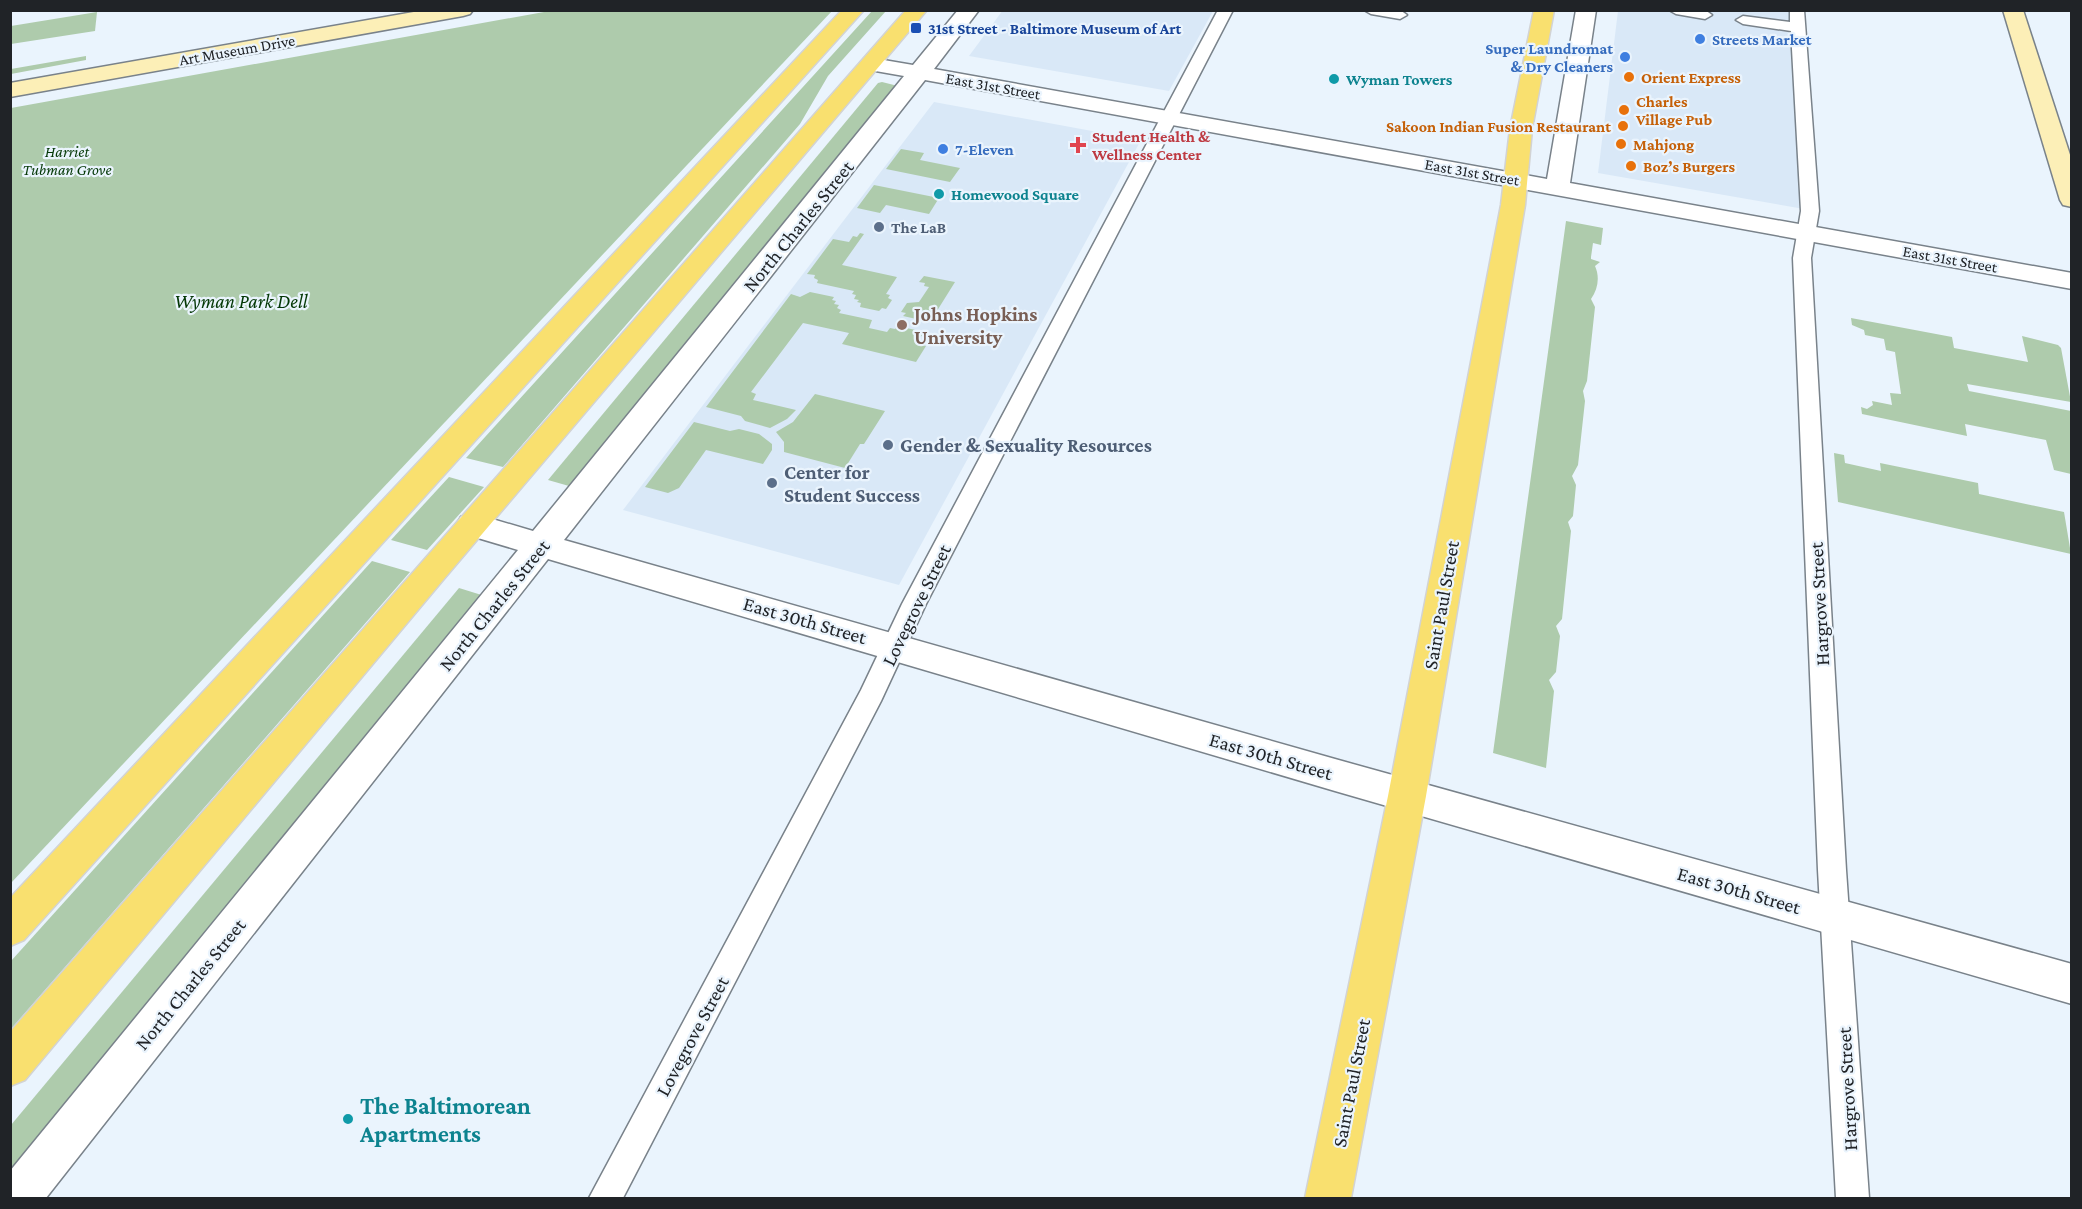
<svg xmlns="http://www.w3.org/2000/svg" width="2082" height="1209" font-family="'Crimson Pro',serif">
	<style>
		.built { fill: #d9e8f7 }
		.green { fill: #aecbac }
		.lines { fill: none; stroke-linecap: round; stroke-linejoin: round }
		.lane-casing { stroke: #79828a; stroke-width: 3 }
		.street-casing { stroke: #79828a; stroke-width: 3 }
		.secondary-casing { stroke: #79828a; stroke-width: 3 }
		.primary-casing { stroke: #d2d3d4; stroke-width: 3 }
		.lane { fill: #fff; fill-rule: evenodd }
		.street { fill: #fff; fill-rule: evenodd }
		.secondary { fill: #fcefb7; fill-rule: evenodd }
		.primary { fill: #f9e06f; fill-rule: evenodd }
		.transit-dot { fill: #1a4fb4; stroke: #eaf4fd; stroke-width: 2 }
		.shop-dot { fill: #3f7fe0; stroke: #eaf4fd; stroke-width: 2 }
		.food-dot { fill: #e8710a; stroke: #eaf4fd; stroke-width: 2 }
		.culture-dot { fill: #0f9aa8; stroke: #eaf4fd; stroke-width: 2 }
		.health-dot { fill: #e0444e; stroke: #eaf4fd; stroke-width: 2 }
		.service-dot { fill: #5c6f8a; stroke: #eaf4fd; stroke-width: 2 }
		.education-dot { fill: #8d6e63; stroke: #eaf4fd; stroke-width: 2 }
		.labels { text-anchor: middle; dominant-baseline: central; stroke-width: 4.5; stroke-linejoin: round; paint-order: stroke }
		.far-transit-label { font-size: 16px; font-weight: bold; fill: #164399; stroke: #eaf4fd; text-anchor: start }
		.far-shop-label { font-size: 16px; font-weight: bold; fill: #366cbe; stroke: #eaf4fd; text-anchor: start }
		.far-street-label { font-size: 16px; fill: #202327; stroke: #eaf4fd }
		.far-food-label { font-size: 16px; font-weight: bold; fill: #c56008; stroke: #eaf4fd; text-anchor: start }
		.far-culture-label { font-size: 16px; font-weight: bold; fill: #0d838f; stroke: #eaf4fd; text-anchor: start }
		.far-health-label { font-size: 16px; font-weight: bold; fill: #be3a42; stroke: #eaf4fd; text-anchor: start }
		.far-park-label { font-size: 16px; font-style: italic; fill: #043806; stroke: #eaf4fd }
		.far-service-label { font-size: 16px; font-weight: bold; fill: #4e5e75; stroke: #eaf4fd; text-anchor: start }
		.street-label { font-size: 20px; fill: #202327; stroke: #eaf4fd }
		.park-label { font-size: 20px; font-style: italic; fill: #043806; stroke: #eaf4fd }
		.education-label { font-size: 20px; font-weight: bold; fill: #785e54; stroke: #eaf4fd; text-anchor: start }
		.service-label { font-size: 20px; font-weight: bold; fill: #4e5e75; stroke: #eaf4fd; text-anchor: start }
		.near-culture-label { font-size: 24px; font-weight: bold; fill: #0d838f; stroke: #eaf4fd; text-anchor: start }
	</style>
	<rect width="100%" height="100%" fill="#eaf4fd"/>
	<!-- built -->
	<g class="built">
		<polygon points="1003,10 1213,10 1213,11 1169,91 969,56"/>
		<polygon points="1618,11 1799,11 1810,210 1598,173"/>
		<polygon points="934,102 1141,140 899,585 623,510"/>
	</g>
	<!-- green -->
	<g class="green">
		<polygon points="555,10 832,11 11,883 11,108"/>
		<polygon points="872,11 886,11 828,76 800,124 503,467 466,458"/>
		<polygon points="97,12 95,31 11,44 11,26"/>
		<polygon points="86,56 86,60 11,74 11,69"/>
		<polygon points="882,82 898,86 576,488 548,480 878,83"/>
		<polygon points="901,149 924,153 920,160 960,168 950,182 886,169"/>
		<polygon points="874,185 939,198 929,214 886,205 880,213 857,208"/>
		<path d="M1566 221 1603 228 1601 245 1593 243 1591 257V259L1600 262 1595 266C1600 277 1598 289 1591 299L1595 307 1587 381 1583 391 1585 401 1578 465 1572 476 1576 485 1573 516 1568 522 1571 531 1562 619 1556 626 1560 636 1556 672 1549 680 1554 691 1546 768 1493 753Z"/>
		<polygon points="860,233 864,234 842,265 897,277 886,294 890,295 888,298 892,300 886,309 882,308 879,311 860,307 861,303 857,302 859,300 854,299 856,295 852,294 854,291 817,283 818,280 814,278 815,275 807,274 833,239 849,242 853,236 857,237"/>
		<polygon points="924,276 955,282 930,322 903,316 906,313 901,312 907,303 919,302 929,287 924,286 925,283 919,282"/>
		<polygon points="810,292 834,297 832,300 836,301 834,304 839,305 837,308 841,310 839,313 872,320 869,328 887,332 890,328 895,329 898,326 924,332 917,343 926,346 916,362 842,344 849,333 803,323 751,392 756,394 753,400 796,410 787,419 770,428 745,421 741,416 706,407 791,294 800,297"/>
		<polygon points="1851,318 1952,337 1954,348 2028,362 2022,336 2058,345 2061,348 2071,402 1967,384 1969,391 2071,411 2071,474 2054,470 2046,440 1965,424 1967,436 1862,414 1861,407 1867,409 1873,405 1872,401 1892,405 1890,393 1901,394 1895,352 1886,350 1884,339 1865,335 1864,330 1852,325"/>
		<polygon points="815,394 885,411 864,444 860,444 845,468 784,452 784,442 776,432 793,422"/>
		<polygon points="694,422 730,431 739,429 759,434 772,444 772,450 763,464 706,450 679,488 668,493 645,487"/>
		<polygon points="1834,453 1844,455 1845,463 1881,471 1880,463 1978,483 1979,494 2064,512 2071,554 1838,502"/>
		<polygon points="449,477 484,487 427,550 391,540"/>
		<polygon points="372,561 410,572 11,1029 11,961"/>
		<polygon points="459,588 488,597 11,1184 11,1125"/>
	</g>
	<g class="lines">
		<defs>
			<g id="lane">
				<polygon points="1218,10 1233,10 926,604 881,701 623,1198 589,1198 861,690 902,604"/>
				<polygon points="1364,10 1400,10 1407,15 1400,19 1371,14"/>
				<polygon points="1669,10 1705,10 1712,15 1705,19 1676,14"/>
				<polygon points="1790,10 1804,10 1819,211 1811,258 1846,870 1869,1198 1836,1198 1818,870 1793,258 1801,211 1791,31 1743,24 1736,20 1743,16 1790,22"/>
			</g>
			<polygon id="street" points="958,10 979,10 934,69 1547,179 1576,10 1596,10 1570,183 2072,273 2072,289 925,80 564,540 1335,759 2072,964 2072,1004 1335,791 548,559 46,1198 10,1198 10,1171 518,550 461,533 456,525 461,517 472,513 533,531 904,76 864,69 861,64 864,59 872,58 913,65"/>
			<g id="secondary">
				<polygon points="425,10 473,10 470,14 463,16 10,97 10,83"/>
				<polygon points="2003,10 2023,10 2072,161 2072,207 2063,205 2060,200"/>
			</g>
			<g id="primary">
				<polygon points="842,10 864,10 24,940 10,946 10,898"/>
				<polygon points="906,10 927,10 443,580 25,1080 10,1086 10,1032"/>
				<polygon points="1534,10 1554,10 1532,129 1525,205 1426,796 1351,1198 1305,1198 1388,796 1501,205 1510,129"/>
			</g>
		</defs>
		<!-- lane casing -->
		<use href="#lane" class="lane-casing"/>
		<!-- street casing -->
		<use href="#street" class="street-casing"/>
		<!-- secondary casing -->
		<use href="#secondary" class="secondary-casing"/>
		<!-- primary casing -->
		<use href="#primary" class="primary-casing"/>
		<!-- lane -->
		<use href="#lane" class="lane"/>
		<!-- street -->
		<use href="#street" class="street"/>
		<!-- secondary -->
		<use href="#secondary" class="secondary"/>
		<!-- primary -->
		<use href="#primary" class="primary"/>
	</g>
	<!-- markers -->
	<rect class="transit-dot" x="910" y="22" width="12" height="12" rx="3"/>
	<g class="shop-dot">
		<circle cx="1700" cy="39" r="6"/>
		<circle cx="1625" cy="57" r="6"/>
		<circle cx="943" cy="149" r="6"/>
	</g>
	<g class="food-dot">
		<circle cx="1629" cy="77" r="6"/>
		<circle cx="1624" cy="110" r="6"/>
		<circle cx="1623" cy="126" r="6"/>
		<circle cx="1621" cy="144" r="6"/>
		<circle cx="1631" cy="166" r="6"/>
	</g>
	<g class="culture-dot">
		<circle cx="1334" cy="79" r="6"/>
		<circle cx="939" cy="194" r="6"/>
		<circle cx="348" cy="1119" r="6"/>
	</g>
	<path class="health-dot" d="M1075 136h6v6h6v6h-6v6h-6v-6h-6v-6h6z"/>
	<g class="service-dot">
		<circle cx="879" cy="227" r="6"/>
		<circle cx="888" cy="445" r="6"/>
		<circle cx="772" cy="483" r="6"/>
	</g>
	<circle class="education-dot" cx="902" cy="325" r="6"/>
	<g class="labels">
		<!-- far-transit labels -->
		<g class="far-transit-label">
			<text x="928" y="28">31st Street - Baltimore Museum of Art</text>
		</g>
		<!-- far-shop labels -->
		<g class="far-shop-label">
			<text x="1712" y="39">Streets Market</text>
			<text x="1613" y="48" text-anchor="end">Super Laundromat<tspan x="1613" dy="18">&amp; Dry Cleaners</tspan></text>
			<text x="955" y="149">7-Eleven</text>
		</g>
		<!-- far-street labels -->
		<g class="far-street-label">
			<text transform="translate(237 50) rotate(-10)">Art Museum Drive</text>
			<text transform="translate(993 86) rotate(10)">East 31st Street</text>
			<text transform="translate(1472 172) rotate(10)">East 31st Street</text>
			<text transform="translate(1950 259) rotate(10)">East 31st Street</text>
		</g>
		<!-- far-food labels -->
		<g class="far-food-label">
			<text x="1641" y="77">Orient Express</text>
			<text x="1636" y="101">Charles<tspan x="1636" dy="18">Village Pub</tspan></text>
			<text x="1611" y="126" text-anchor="end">Sakoon Indian Fusion Restaurant</text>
			<text x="1633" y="144">Mahjong</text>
			<text x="1643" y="166">Boz’s Burgers</text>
		</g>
		<!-- far-culture labels -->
		<g class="far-culture-label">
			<text x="1346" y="79">Wyman Towers</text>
			<text x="951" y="194">Homewood Square</text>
		</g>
		<!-- far-health labels -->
		<g class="far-health-label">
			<text x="1092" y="136">Student Health &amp;<tspan x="1092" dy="18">Wellness Center</tspan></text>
		</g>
		<!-- far-park labels -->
		<g class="far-park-label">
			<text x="67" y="151">Harriet<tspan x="67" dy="18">Tubman Grove</tspan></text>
		</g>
		<!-- far-service labels -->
		<g class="far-service-label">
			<text x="891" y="227">The LaB</text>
		</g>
		<!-- street labels -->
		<g class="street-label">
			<text transform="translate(798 226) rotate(-51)">North Charles Street</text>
			<text transform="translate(1819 604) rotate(-93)">Hargrove Street</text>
			<text transform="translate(494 605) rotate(-51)">North Charles Street</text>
			<text transform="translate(916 605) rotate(-64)">Lovegrove Street</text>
			<text transform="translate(1441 605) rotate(-80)">Saint Paul Street</text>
			<text transform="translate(805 620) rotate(16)">East 30th Street</text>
			<text transform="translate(1271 756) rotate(16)">East 30th Street</text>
			<text transform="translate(1739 890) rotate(16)">East 30th Street</text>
			<text transform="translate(190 984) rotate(-51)">North Charles Street</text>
			<text transform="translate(692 1036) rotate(-62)">Lovegrove Street</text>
			<text transform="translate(1351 1083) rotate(-79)">Saint Paul Street</text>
			<text transform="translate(1847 1089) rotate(-93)">Hargrove Street</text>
		</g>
		<!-- park labels -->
		<g class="park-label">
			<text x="241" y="301">Wyman Park Dell</text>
		</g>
		<!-- education labels -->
		<g class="education-label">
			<text x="914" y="314">Johns Hopkins<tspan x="914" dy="23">University</tspan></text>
		</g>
		<!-- service labels -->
		<g class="service-label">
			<text x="900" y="445">Gender &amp; Sexuality Resources</text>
			<text x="784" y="472">Center for<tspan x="784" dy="23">Student Success</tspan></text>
		</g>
		<!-- near-culture labels -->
		<g class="near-culture-label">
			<text x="360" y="1105">The Baltimorean<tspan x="360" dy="28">Apartments</tspan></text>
		</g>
	</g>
	<!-- border -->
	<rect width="2082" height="1209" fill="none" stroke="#202327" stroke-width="24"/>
</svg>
